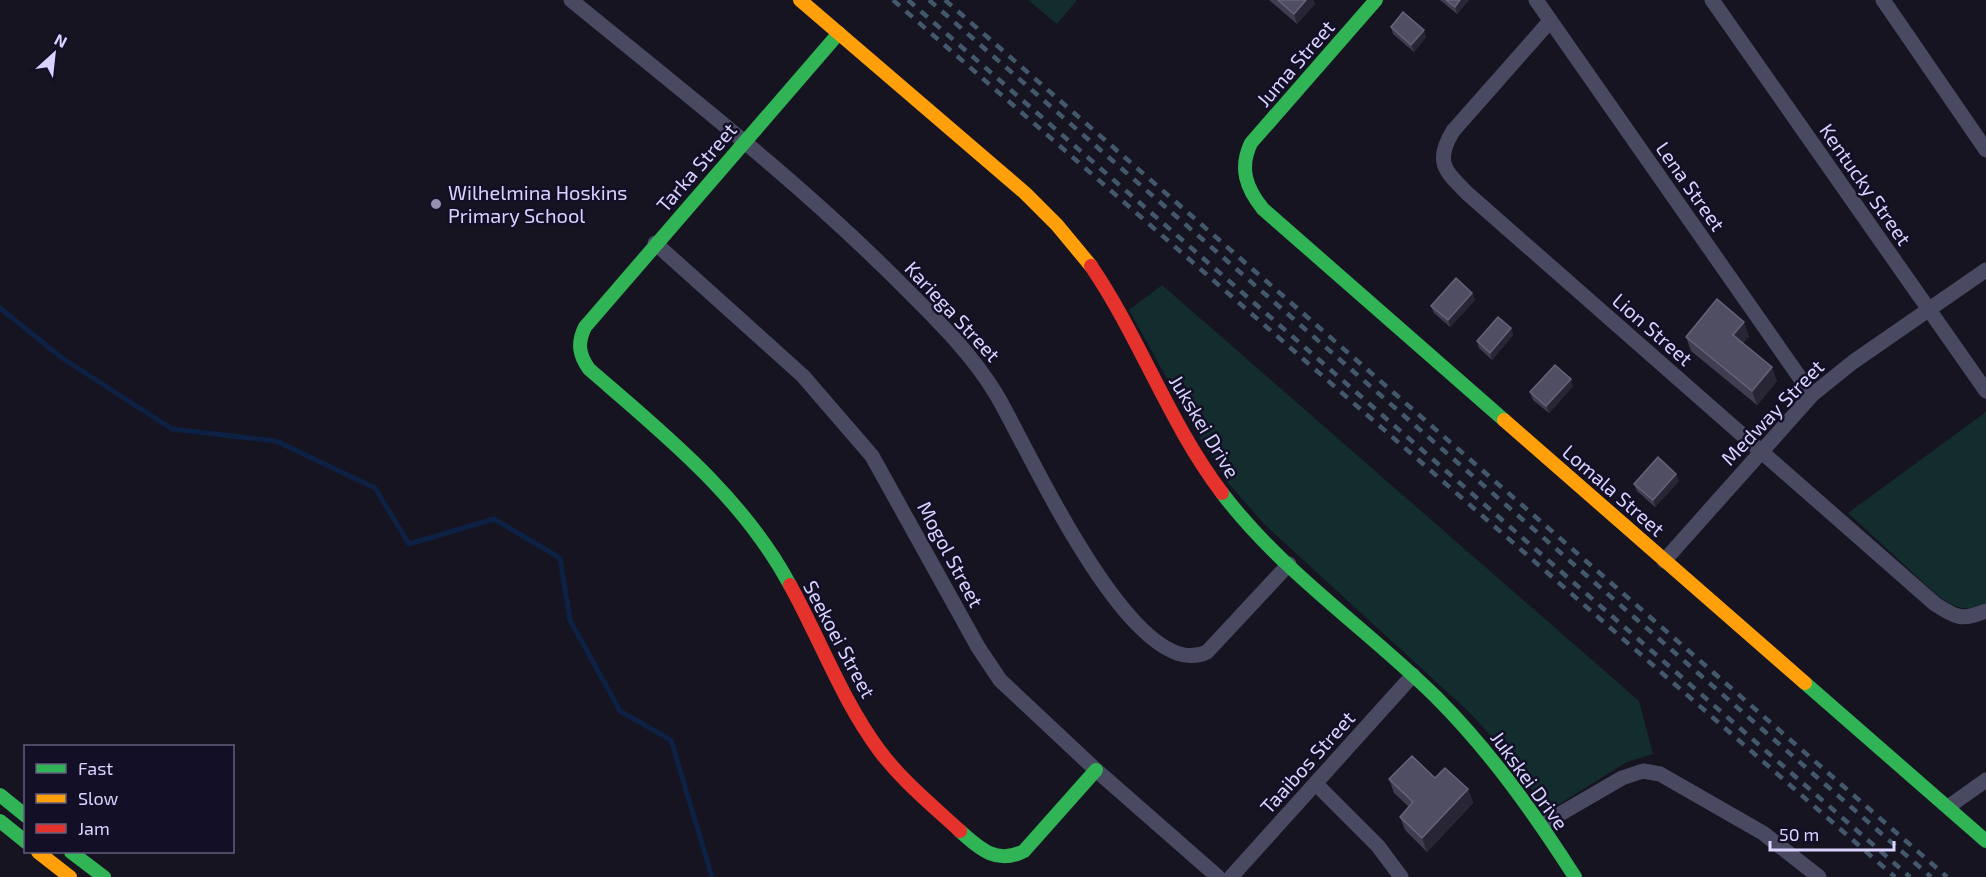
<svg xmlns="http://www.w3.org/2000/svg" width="1986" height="877" font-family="'Exo 2',sans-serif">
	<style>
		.green { fill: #132c2d }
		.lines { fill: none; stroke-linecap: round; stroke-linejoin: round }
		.stream { stroke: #0d2144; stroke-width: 5 }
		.street { stroke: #4a4962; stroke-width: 15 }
		.fast { stroke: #30b455; stroke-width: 14 }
		.slow { stroke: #ff9f0a; stroke-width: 14 }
		.jam { stroke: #e5322d; stroke-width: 14 }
		.rail { stroke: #43596b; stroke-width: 4.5; stroke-dasharray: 9 8; stroke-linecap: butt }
		.wall { fill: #403d50 }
		.shaded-wall { fill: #282635 }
		.building { fill: #504e63; stroke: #66637b; stroke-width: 1.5 }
		.poi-dot { fill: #9591b1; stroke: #130f26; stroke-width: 2 }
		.labels { text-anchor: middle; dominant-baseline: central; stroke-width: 5; stroke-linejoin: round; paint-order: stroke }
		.street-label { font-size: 20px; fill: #d9d4ff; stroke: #130f26 }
		.poi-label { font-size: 20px; fill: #d9d4ff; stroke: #130f26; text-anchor: start }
	</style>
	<rect width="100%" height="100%" fill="#161421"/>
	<!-- green -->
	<g class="green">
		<polygon points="1028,0 1077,0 1057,24"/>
		<polygon points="1162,285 1639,701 1653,754 1627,762 1553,808 1544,807 1506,752 1468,711 1264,524 1229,484 1198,435 1129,310"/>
		<path d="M1986 412V603C1967 614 1953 607 1937 595L1848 513Z"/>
	</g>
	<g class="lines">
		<!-- stream -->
		<polyline class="stream" points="0,308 62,358 172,429 276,441 375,488 409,544 494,519 560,558 570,620 620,711 671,740 712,877"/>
		<!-- street -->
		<g class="street">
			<path d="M571 0C682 91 796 179 898 281 933 316 970 351 996 394 1026 443 1133 688 1207 652L1289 564"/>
			<polyline points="1536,0 1812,395"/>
			<polyline points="1712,0 1986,391"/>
			<polyline points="1883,0 1986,150"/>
			<path d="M1550 21 1453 131C1434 162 1445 171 1468 194L1935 604C1957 618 1962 621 1986 611"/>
			<polyline points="655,243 803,376 872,456 978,647 1000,680 1096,770 1218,877"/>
			<polyline points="1664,561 1812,395 1853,362 1986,270"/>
			<polyline points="1316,784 1378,846 1401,877"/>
			<polyline points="1948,807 1986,780"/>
			<polyline points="1541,825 1622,778 1643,771 1660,774 1763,833 1819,877"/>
			<polyline points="1231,877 1413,675"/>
		</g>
		<!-- fast -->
		<g class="fast">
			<path d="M1376 0 1251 143C1239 168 1246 188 1263 209L1504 420"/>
			<path d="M1222 493C1282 572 1366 628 1436 697 1490 751 1534 813 1575 877"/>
			<path d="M790 585C742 496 664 434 589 369 579 355 577 343 585 327L839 33"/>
			<polyline points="1805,683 1986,841"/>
			<polyline points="0,795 26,816"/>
			<polyline points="0,821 26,842"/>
			<path d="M960 831C980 849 997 865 1024 851L1096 770"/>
			<polyline points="71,852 104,877"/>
		</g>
		<!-- slow -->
		<g class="slow">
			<polyline points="800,0 1025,193 1057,225 1091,266"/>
			<polyline points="1504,420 1805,683"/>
			<polyline points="38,852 70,877"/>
		</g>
		<!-- jam -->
		<g class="jam">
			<path d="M1091 266C1140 338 1169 423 1222 493"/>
			<path d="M790 585C820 639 842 700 879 750 902 781 932 805 960 831"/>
		</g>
		<!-- rail -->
		<g class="rail">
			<polyline points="893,0 1895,877"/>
			<polyline points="908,0 1910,877"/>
			<polyline points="929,0 1931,877"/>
			<polyline points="945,0 1947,877"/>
		</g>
	</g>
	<!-- wall -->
	<g class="wall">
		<polygon points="1269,0 1313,0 1315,4 1297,24"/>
		<polygon points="1440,0 1469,0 1457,14"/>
		<polygon points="1391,27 1426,37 1414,52 1393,34"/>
		<polygon points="1472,293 1475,300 1450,327 1434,313 1431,306"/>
		<polygon points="1511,328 1513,335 1492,360 1479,348 1477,341"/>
		<polygon points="1749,336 1743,343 1777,381 1757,405 1691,351 1686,337"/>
		<polygon points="1573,386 1549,413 1533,400 1530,392"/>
		<polygon points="1679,481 1655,507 1637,491 1634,484"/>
		<polygon points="1435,778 1468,789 1473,803 1427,852 1405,830 1400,817 1409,807 1394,793 1389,779"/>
	</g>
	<!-- shaded-wall -->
	<g class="shaded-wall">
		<polygon points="1306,0 1313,0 1315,4 1297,24 1294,14"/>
		<polygon points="1460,0 1469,0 1457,14 1455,7"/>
		<polygon points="1424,30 1426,37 1414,52 1411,45"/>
		<polygon points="1472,293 1475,300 1450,327 1448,320"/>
		<polygon points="1744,322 1749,336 1738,349 1733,335"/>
		<polygon points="1511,328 1513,335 1492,360 1490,353"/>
		<polygon points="1772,367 1777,381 1757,405 1752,391"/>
		<polygon points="1571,379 1573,386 1549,413 1546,406"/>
		<polygon points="1676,474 1679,481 1655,507 1653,500"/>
		<polygon points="1468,789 1473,803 1427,852 1422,838"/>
	</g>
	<!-- building -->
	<g class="building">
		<polygon points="1278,0 1306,0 1294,14"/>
		<polygon points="1446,0 1460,0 1455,7"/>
		<polygon points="1403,12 1424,30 1411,45 1391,27"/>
		<polygon points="1456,278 1472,293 1448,320 1431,306"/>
		<polygon points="1717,299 1744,322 1733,335 1772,367 1752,391 1686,337"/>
		<polygon points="1498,317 1511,328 1490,353 1477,341"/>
		<polygon points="1555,365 1571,379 1546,406 1530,392"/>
		<polygon points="1658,457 1676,474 1653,500 1634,484"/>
		<polygon points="1412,756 1435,778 1445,768 1468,789 1422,838 1400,817 1413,802 1389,779"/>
	</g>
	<!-- markers -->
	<circle class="poi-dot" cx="436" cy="204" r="6"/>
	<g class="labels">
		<!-- street labels -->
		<g class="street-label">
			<text transform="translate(1295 63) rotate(-49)">Juma Street</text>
			<text transform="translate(696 167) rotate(-49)">Tarka Street</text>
			<text transform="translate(1866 184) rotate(55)">Kentucky Street</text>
			<text transform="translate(1691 186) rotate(55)">Lena Street</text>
			<text transform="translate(953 311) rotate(47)">Kariega Street</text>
			<text transform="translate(1653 329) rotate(41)">Lion Street</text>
			<text transform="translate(1772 412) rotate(-46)">Medway Street</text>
			<text transform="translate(1205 426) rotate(59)">Jukskei Drive</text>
			<text transform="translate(1614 490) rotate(41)">Lomala Street</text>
			<text transform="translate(951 554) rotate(62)">Mogol Street</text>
			<text transform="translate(840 639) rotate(62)">Seekoei Street</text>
			<text transform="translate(1307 762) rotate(-48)">Taaibos Street</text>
			<text transform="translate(1530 780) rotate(54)">Jukskei Drive</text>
		</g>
		<!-- poi labels -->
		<g class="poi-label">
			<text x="448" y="192">Wilhelmina Hoskins<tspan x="448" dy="23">Primary School</tspan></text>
		</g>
	</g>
	<!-- legend -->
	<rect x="24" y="745" width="210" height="108" fill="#130f26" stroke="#625e7d" stroke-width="1.5"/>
	<rect x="36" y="764" width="30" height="9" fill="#30b455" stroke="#625e7d" stroke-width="1.5"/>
	<text x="78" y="775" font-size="18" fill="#d9d4ff">Fast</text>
	<rect x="36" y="794" width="30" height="9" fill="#ff9f0a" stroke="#625e7d" stroke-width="1.5"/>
	<text x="78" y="805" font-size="18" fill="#d9d4ff">Slow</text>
	<rect x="36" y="824" width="30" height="9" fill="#e5322d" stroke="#625e7d" stroke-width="1.5"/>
	<text x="78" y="835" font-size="18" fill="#d9d4ff">Jam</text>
	<!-- north arrow -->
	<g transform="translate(54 54) rotate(27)" stroke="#130f26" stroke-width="4.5" paint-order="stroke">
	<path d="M0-4.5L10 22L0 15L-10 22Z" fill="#d9d4ff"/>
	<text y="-9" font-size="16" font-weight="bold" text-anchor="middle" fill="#d9d4ff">N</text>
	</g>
	<!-- scale -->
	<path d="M1770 841v9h124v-9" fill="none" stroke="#d9d4ff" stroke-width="3"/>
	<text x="1779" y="841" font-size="18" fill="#d9d4ff" stroke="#130f26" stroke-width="4.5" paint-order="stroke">50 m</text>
</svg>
